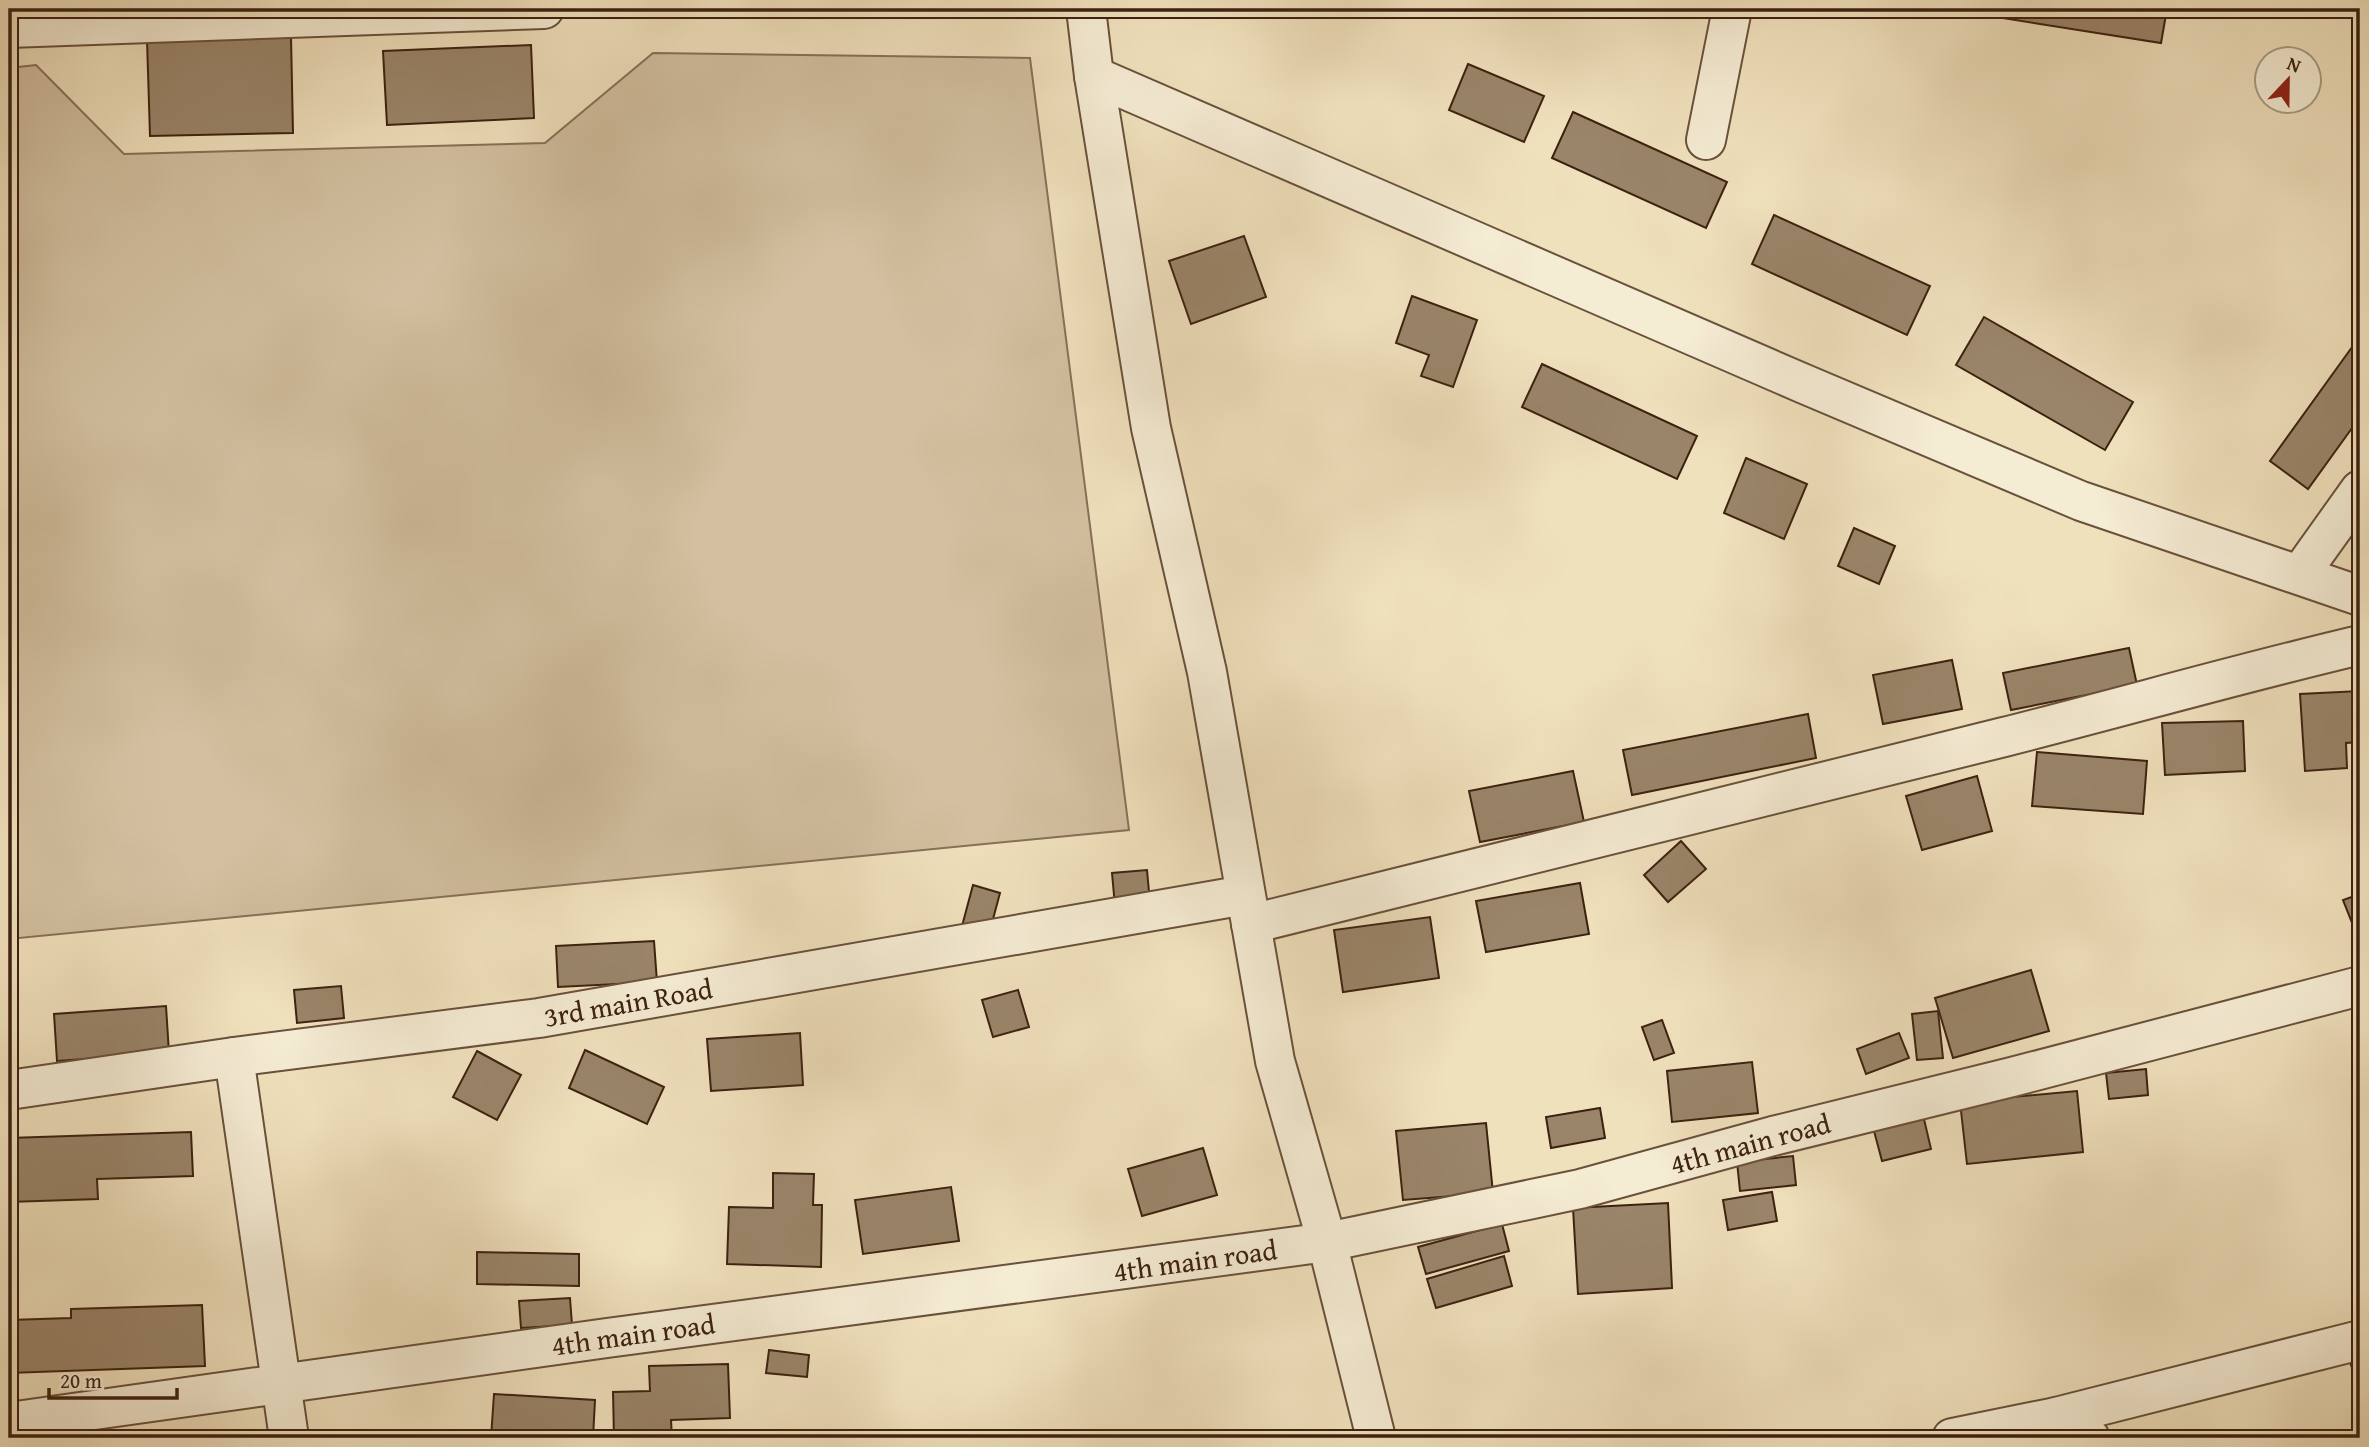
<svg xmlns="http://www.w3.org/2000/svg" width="2369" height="1447" font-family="'Gentium Book Plus',serif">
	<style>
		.green { fill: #d2c0a0; stroke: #887058; stroke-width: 2 }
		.building { fill: #9a856a; stroke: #3d2110; stroke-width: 2 }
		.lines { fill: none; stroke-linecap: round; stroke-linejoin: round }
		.minor-casing { stroke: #6a513b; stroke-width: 42 }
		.minor { stroke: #f5ecd4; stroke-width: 38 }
		.labels { text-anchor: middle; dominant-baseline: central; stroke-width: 5; stroke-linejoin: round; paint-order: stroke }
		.street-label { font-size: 28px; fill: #3d2110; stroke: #f5ecd4 }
	</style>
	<rect width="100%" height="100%" fill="#f0e1bd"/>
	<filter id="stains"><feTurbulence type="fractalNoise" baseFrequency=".00286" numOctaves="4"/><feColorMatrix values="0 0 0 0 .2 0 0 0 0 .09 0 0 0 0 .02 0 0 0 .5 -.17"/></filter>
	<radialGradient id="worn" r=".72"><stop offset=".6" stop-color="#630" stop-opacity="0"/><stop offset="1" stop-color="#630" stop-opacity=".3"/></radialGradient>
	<!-- green -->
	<polygon class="green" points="653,53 1030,58 1129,830 9,939 9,68 36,65 124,154 545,143"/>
	<!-- building -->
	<g class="building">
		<polygon points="1996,9 2167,9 2161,43 1996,17"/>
		<polygon points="291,37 293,133 150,136 147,40"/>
		<polygon points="531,45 534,118 387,125 383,51"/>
		<polygon points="1468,64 1544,96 1524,142 1449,110"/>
		<polygon points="1573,112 1727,182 1706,228 1552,158"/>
		<polygon points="1774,215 1930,286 1907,335 1752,264"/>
		<polygon points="1244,236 1266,297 1191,324 1169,261"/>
		<polygon points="1412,296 1477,320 1453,387 1421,376 1429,355 1396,343"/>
		<polygon points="1984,317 2133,402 2105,450 1956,365"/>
		<polygon points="2360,336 2360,417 2308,489 2270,461"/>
		<polygon points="1542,364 1697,436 1677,479 1522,407"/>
		<polygon points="1746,458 1807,484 1784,539 1724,513"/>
		<polygon points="1854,528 1895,546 1879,584 1838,566"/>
		<polygon points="2129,648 2137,685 2011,710 2003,673"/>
		<polygon points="1952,660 1962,709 1883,724 1873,675"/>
		<polygon points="2360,691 2360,742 2346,743 2347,768 2305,771 2300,694"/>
		<polygon points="1808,714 1816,758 1632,795 1623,750"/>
		<polygon points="2243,721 2245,771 2165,775 2162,723"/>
		<polygon points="2037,752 2147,761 2143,814 2032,806"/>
		<polygon points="1573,771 1584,822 1480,842 1469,791"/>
		<polygon points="1977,776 1992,831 1922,850 1906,796"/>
		<polygon points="1681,841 1706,869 1668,902 1644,875"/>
		<polygon points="1147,870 1150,903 1115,906 1112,873"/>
		<polygon points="1580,883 1589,934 1486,952 1476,901"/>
		<polygon points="973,885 1000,893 989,934 962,926"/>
		<polygon points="2360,894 2360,943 2343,900"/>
		<polygon points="1430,917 1439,978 1343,992 1334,930"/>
		<polygon points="654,941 657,982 558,987 556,946"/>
		<polygon points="2031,970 2049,1031 1953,1058 1935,998"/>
		<polygon points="341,986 344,1018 297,1023 294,990"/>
		<polygon points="1018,990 1029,1027 993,1037 982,1000"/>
		<polygon points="166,1006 169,1053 57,1061 54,1014"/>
		<polygon points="1938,1011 1943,1058 1917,1060 1912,1014"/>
		<polygon points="1662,1020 1674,1053 1654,1060 1642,1027"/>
		<polygon points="800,1033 803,1085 711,1091 707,1039"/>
		<polygon points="1899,1033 1909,1058 1866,1074 1857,1049"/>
		<polygon points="585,1050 664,1087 647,1124 569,1088"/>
		<polygon points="477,1051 521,1075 497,1120 453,1097"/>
		<polygon points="1752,1062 1758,1113 1672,1122 1667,1071"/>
		<polygon points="2146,1069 2148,1095 2109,1099 2106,1073"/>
		<polygon points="2077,1091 2083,1152 1967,1164 1960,1102"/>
		<polygon points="1600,1108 1605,1138 1551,1148 1546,1117"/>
		<polygon points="1924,1119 1931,1149 1882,1161 1874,1131"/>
		<polygon points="1486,1123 1493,1193 1403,1200 1396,1131"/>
		<polygon points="191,1132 193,1176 97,1179 98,1199 9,1202 9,1138"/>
		<polygon points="1203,1148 1217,1195 1142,1216 1128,1169"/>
		<polygon points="1793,1156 1796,1185 1740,1191 1737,1162"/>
		<polygon points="773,1173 814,1174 813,1205 822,1205 821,1267 727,1264 729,1207 773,1208"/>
		<polygon points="951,1187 959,1241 863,1254 855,1200"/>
		<polygon points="1772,1192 1777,1221 1728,1230 1723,1200"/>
		<polygon points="1668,1203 1672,1288 1578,1294 1573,1208"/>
		<polygon points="1502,1224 1509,1251 1426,1274 1418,1247"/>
		<polygon points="477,1252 579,1254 579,1286 477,1284"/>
		<polygon points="1504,1256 1512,1286 1436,1308 1427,1279"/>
		<polygon points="570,1298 572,1325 521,1328 519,1301"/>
		<polygon points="202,1305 205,1366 9,1373 9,1320 71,1318 71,1309"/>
		<polygon points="769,1350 809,1355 807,1377 766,1373"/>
		<polygon points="2360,1353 2360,1386 2348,1358"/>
		<polygon points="728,1364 730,1418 671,1420 672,1438 614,1438 613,1392 650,1391 649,1366"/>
		<polygon points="494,1394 595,1400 593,1438 491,1438"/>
	</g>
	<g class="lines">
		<defs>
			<g id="minor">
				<polyline points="1086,9 1094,76 1151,428 1207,672 1275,1061 1327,1242 1376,1438"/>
				<polyline points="9,28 544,9"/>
				<polyline points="1094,76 1802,383 2081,501 2360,596"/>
				<polyline points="1706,140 1732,9"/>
				<polyline points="2300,574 2360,490"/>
				<path d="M1251 924C1502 863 1753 801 2004 737 2123 707 2241 673 2360 645"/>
				<polyline points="234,1057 289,1438"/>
				<polyline points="9,1090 234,1057 539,1018 1245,895"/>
				<polyline points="2056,1417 2360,1340"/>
				<polyline points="9,1422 607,1338 1327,1242 1580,1189 1773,1136 2012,1077 2360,986"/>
				<polyline points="1952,1438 2056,1417 2090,1438"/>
			</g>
		</defs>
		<!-- minor casing -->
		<use href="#minor" class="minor-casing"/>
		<!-- minor -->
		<use href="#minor" class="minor"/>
	</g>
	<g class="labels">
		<!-- street labels -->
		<g class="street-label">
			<text transform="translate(628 1002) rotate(-10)">3rd main Road</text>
			<text transform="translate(1750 1143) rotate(-15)">4th main road</text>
			<text transform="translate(1195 1260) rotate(-8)">4th main road</text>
			<text transform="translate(633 1334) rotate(-8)">4th main road</text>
		</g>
	</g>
	<!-- margin -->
	<rect width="2369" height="1447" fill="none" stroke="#f0e1bd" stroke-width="35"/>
	<rect x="10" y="10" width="2348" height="1426" fill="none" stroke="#3d2110" stroke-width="3.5"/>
	<rect x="18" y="18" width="2334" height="1412" fill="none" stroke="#3d2110" stroke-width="2"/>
	<!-- north arrow -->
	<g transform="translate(2288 80) rotate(22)"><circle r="33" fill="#f5ecd4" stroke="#ab9b86" stroke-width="2"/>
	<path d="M0-5L12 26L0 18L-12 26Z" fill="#8f2418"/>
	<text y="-10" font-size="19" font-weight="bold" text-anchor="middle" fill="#3d2110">N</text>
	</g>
	<!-- scale -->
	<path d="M49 1388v10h128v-10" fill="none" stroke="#3d2110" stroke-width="3.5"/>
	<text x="60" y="1388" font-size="21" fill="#3d2110" stroke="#f5ecd4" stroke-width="5" paint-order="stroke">20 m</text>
	<rect width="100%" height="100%" filter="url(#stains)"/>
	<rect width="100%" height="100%" fill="url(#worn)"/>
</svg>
